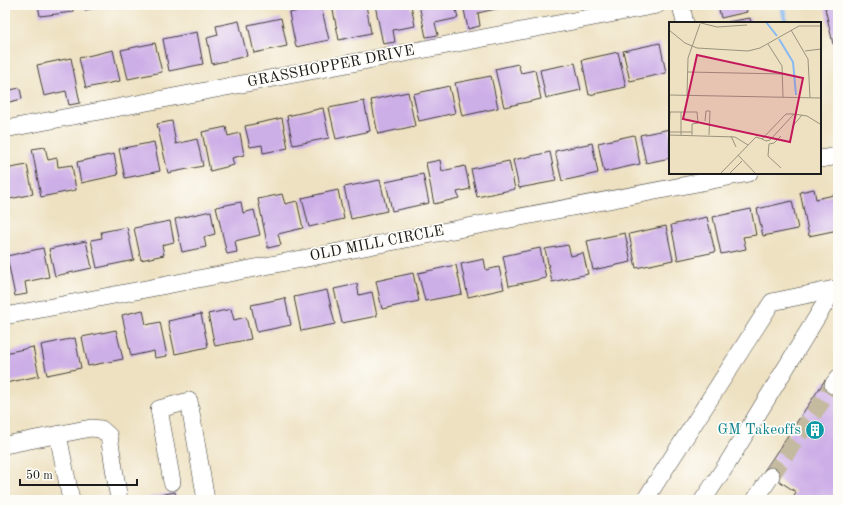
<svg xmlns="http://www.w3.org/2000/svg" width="843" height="505" font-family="'Old Standard TT',serif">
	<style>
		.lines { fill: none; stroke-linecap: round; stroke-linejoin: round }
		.stream { stroke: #86b9f3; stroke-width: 4.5 }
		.building { fill: #cdafe7 }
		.minor-tunnel { stroke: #c4baa0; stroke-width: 17; stroke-dasharray: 17 8; stroke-linecap: butt }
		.minor-casing { stroke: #3c3a35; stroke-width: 18 }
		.minor { stroke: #fff; stroke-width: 17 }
		.labels { text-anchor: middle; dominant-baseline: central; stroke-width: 3.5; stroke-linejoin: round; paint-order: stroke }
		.street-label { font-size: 15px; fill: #1c1c1c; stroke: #fdfcf7 }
		.culture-label { font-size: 15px; fill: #0d838f; stroke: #fdfcf7; text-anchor: end }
		.inset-river { fill: none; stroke: #86b9f3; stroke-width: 2 }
		.inset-road { fill: none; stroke: #9a927f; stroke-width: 1 }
		.view { fill: #c2185b; fill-opacity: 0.15; stroke: #c2185b; stroke-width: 2 }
		.inset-edge { fill: none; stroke: #1c1c1c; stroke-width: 2 }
	</style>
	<rect width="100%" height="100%" fill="#fdfcf7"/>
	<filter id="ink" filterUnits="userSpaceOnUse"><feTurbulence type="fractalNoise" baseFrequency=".025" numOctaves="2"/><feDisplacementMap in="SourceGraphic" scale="8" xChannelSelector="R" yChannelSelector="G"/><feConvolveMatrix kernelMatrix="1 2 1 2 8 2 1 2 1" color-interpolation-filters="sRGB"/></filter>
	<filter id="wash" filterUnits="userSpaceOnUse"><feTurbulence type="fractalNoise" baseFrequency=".012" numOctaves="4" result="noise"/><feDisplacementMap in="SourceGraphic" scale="16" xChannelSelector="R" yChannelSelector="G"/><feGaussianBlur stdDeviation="0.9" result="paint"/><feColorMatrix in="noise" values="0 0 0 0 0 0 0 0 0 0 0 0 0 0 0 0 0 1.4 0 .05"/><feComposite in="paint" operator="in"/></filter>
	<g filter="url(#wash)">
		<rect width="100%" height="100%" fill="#eee1c1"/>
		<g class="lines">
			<!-- stream -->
			<polyline class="stream" points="782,5 786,23"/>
		</g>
		<g id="blocks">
			<!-- building -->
			<g class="building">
				<polygon points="38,5 72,5 73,12 40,16"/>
				<polygon points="84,5 107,5 107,6 85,10"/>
				<polygon points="332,5 366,5 371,33 339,40"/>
				<polygon points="375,5 411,5 415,26 393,30 395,42 383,44"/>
				<polygon points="419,5 455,5 458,18 435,23 438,35 426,37"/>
				<polygon points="463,5 499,5 500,8 478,13 480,26 468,29"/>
				<polygon points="718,5 745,5 747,12 721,18"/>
				<polygon points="838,5 838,43 833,44 825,8"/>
				<polygon points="321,6 329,40 296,47 289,13"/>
				<polygon points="281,18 287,46 254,53 248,25"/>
				<polygon points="750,18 751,23 728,23 728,22"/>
				<polygon points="239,21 247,56 212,64 207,38 218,35 216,26"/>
				<polygon points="197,32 203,64 169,71 163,39"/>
				<polygon points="155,43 162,72 128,79 121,50"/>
				<polygon points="660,43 666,73 630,81 623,51"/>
				<polygon points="113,50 120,81 86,88 79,58"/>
				<polygon points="618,52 626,87 589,95 582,60"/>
				<polygon points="71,58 80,103 69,105 66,91 44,96 37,65"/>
				<polygon points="575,63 581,90 546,98 540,70"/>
				<polygon points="518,64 521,73 535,70 541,99 504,107 495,69"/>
				<polygon points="5,70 10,90 20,88 22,99 5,103"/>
				<polygon points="491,76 498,108 462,116 455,83"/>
				<polygon points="449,86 455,113 419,121 413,94"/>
				<polygon points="408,92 415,126 378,134 371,100"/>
				<polygon points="364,101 370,131 336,139 329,108"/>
				<polygon points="323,108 329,138 293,145 287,116"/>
				<polygon points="282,118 288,148 263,153 262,145 250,147 245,126"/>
				<polygon points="172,121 176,144 197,139 203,166 168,173 157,124"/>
				<polygon points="226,127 228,136 240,133 244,155 232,158 234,165 210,171 202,132"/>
				<polygon points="670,129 670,158 646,163 640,135"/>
				<polygon points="634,135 640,164 604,172 598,143"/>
				<polygon points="154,142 160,171 125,178 119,149"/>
				<polygon points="592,143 598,173 562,181 555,151"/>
				<polygon points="45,147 48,160 57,158 58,167 72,165 76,190 41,197 32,149"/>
				<polygon points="550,152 556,181 519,188 513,160"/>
				<polygon points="114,154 118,175 81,183 77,162"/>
				<polygon points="440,160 442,171 465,166 470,189 457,192 459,198 434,204 426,163"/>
				<polygon points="509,161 515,189 477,197 471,169"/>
				<polygon points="27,165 33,194 5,200 5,169"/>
				<polygon points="423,174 429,203 392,211 386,182"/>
				<polygon points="380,180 387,211 351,219 344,187"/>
				<polygon points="814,189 816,199 838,194 838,230 809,236 800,192"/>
				<polygon points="338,190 344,219 309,227 302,198"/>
				<polygon points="282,194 285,204 297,201 303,228 278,234 281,245 268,248 258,199"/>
				<polygon points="792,201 798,229 763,236 757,209"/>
				<polygon points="241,202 243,213 254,210 260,235 235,241 237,252 227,254 216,207"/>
				<polygon points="751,209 756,235 743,237 746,249 721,254 713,217"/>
				<polygon points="211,211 215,234 204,237 206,247 182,252 175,219"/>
				<polygon points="707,217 715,252 678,260 671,225"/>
				<polygon points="170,221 174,242 162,245 164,255 141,260 134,228"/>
				<polygon points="666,226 673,260 636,268 629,234"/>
				<polygon points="127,227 134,260 97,268 91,240 102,238 101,232"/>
				<polygon points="625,233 631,262 593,270 587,241"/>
				<polygon points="86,241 92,268 55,276 49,249"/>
				<polygon points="568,245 571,256 583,253 588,274 552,282 545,249"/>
				<polygon points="43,248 49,277 25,282 27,294 15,296 7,256"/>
				<polygon points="540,248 546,278 509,286 503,256"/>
				<polygon points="484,259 486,270 499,267 504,289 468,297 461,264"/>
				<polygon points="456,265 462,294 425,301 418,273"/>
				<polygon points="413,273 419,301 382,309 376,281"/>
				<polygon points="357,284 359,295 372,292 377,316 342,323 334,289"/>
				<polygon points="327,290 335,324 301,331 294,297"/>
				<polygon points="285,298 291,325 257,332 251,305"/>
				<polygon points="231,309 234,320 246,317 251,339 215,346 208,314"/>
				<polygon points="143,310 146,325 160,322 167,356 155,358 154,351 131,356 122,315"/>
				<polygon points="201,314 208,347 175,354 168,321"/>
				<polygon points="116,330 123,359 88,366 82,337"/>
				<polygon points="75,338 81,368 47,375 41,345"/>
				<polygon points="33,347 39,376 6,383 5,353"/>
				<polygon points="825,380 838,389 838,500 791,500 796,492 764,471"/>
				<polygon points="175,492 177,500 150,500 149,497"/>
			</g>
		</g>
	</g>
	<g filter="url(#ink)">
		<use href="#blocks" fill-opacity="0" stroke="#3c3a35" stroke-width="1"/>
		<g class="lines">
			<!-- minor-tunnel -->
			<polyline class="minor-tunnel" points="771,476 833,385"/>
			<defs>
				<g id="minor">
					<polyline points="681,5 685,23"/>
					<polyline points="5,129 657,5"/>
					<polyline points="820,159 838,156"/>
					<polyline points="5,316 749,173"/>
					<polyline points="833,385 838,378"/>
					<polyline points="58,435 71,500"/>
					<polyline points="5,445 91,428 101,429 109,436 119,500"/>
					<polyline points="172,482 159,409 189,401 206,500"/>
					<polyline points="645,500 772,302 834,289 727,464 703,500"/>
					<polyline points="755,500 771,476"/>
				</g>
			</defs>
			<!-- minor casing -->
			<use href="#minor" class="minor-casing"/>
			<!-- minor -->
			<use href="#minor" class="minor"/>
		</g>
	</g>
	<!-- icons -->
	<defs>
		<symbol id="building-disc" viewBox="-11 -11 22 22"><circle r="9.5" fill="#0f9aa8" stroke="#fdfcf7"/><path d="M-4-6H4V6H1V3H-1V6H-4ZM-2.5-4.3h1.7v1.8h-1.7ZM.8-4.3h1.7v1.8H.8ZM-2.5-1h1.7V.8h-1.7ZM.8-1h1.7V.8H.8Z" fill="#fff"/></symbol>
	</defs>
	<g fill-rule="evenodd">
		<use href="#building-disc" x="804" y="419" width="22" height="22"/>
	</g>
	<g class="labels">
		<!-- street labels -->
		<g class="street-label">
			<text transform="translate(331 67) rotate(-11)">GRASSHOPPER DRIVE</text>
			<text transform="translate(377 244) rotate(-11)">OLD MILL CIRCLE</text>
		</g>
		<!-- culture labels -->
		<g class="culture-label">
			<text x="801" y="430">GM Takeoffs</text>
		</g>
	</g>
	<!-- overview -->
	<g transform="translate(669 22)">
		<rect width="152" height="152" fill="#eee1c1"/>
		<path class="inset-river" d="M97 0 108 14M110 17 124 40 127 73"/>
		<path class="inset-road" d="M28 0 48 5 78 3M0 8 16 21 28 26 79 29 91 26 130 4H152M122 8 139 37 141 76M99 22 113 44 114 75M136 29 152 27M19 50 114 52M0 73 152 76M18 73 19 36 31 2M125 92 138 94 151 102M36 99 37 89H41L40 113M123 105 133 93M0 109 1 90H28L29 101 23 102V113M0 110H23M0 113 66 115 79 123M12 113V90M62 114 67 125M100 122 99 134 112 146M100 122 105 121 112 114M69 133 87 152M51 152 87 115 93 117 97 119 101 118 125 92H117L93 117M60 152 73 139"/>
		<path class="view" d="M28 33 134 56 121 120 14 97Z"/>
		<rect width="152" height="152" class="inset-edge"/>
	</g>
	<!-- margin -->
	<rect width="843" height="505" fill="none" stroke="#fdfcf7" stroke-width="20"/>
	<!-- scale -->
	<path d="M20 479v6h117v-6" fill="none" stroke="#1c1c1c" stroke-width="2"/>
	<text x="26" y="479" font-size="12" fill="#1c1c1c" stroke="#fdfcf7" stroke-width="3" paint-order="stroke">50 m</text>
</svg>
